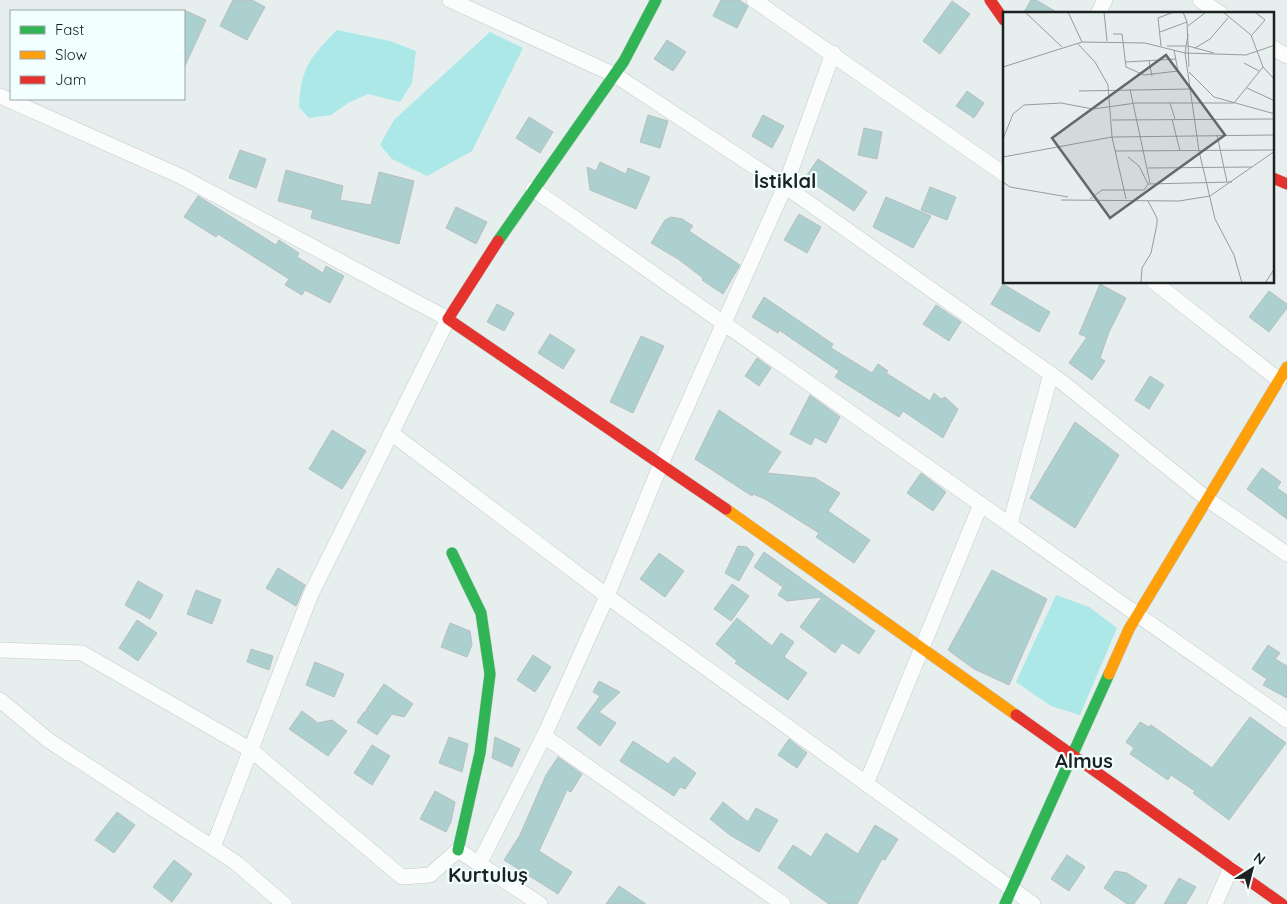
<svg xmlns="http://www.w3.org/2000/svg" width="1287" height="904" font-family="Quicksand,sans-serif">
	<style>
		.green { fill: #ace8e8 }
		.building { fill: #accfcf; stroke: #b9bfbf }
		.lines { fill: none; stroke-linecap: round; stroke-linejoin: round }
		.street-casing { stroke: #c4cbcb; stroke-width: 16 }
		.fast-casing { stroke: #c4cbcb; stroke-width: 12 }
		.slow-casing { stroke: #c4cbcb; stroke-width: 12 }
		.jam-casing { stroke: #c4cbcb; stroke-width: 12 }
		.street { stroke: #fbfcfc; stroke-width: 15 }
		.fast { stroke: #30b455; stroke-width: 11 }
		.slow { stroke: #ff9f0a; stroke-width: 11 }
		.jam { stroke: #e5322d; stroke-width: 11 }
		.labels { text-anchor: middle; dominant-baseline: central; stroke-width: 4.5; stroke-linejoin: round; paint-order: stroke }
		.district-label { font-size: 20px; font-weight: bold; fill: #1c2121; stroke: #f2ffff }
		.inset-road { fill: none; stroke: #959c9c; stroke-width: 1 }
		.view { fill: #636969; fill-opacity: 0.15; stroke: #636969; stroke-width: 2.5 }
		.inset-edge { fill: none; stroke: #1c2121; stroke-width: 2.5 }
	</style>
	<rect width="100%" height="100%" fill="#e6eeee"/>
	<!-- green -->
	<g class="green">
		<path d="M337 30 390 41 416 51 412 83 400 102 368 94 348 103 331 115 309 118 299 107C301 67 310 58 337 30Z"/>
		<polygon points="490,32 523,48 472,151 427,176 392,159 380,145 394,120"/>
		<polygon points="1056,595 1089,607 1117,628 1080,715 1051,706 1016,682"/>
	</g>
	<!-- building -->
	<g class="building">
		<polygon points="233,0 252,0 265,7 247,40 220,26"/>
		<polygon points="721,0 739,0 748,6 737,28 713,16"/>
		<polygon points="1031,0 1036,0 1060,14 1023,14"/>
		<polygon points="952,1 970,14 940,54 923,41"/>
		<polygon points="184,10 206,20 184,68"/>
		<polygon points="667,40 686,52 673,71 654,59"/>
		<polygon points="967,91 984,103 974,118 956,106"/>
		<polygon points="648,115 668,121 660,148 640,142"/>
		<polygon points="763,115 784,126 772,148 752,136"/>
		<polygon points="529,117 553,132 540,153 516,138"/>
		<polygon points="864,128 882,132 877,159 858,155"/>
		<polygon points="240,150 266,159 256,188 229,178"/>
		<polygon points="818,159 867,192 854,211 805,178"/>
		<polygon points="600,162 626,174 628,168 650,177 636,209 590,190 587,167 596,171"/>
		<polygon points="286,170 343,186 340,200 371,205 379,172 414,181 399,244 311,218 313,210 278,201"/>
		<polygon points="930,187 956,197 947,220 921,210"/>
		<polygon points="198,196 276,245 279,240 299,253 297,257 323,273 326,266 344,276 330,303 305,290 302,295 285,285 289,279 218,234 216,237 184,217"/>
		<polygon points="886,197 931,216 913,248 873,227"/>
		<polygon points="456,207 487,222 476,244 446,228"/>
		<polygon points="799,214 821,227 807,253 784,240"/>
		<polygon points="671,217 682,219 693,226 689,231 740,265 723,294 702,280 703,278 678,259 651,243 665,220"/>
		<polygon points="1003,284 1050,312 1039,332 991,304"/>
		<polygon points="1100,284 1126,298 1109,332 1100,358 1105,361 1092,380 1069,363 1087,337 1079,334"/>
		<polygon points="1269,291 1287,304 1287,308 1269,332 1249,317"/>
		<polygon points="764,297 833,344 831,348 872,373 878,364 888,371 886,373 930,401 934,393 941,399 945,397 958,409 943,438 903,411 899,417 873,401 835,377 839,371 779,330 778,333 752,317"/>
		<polygon points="497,304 514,313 504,331 487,322"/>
		<polygon points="936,305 961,322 949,341 923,324"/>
		<polygon points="550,334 575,350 563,369 538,353"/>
		<polygon points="641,336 664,346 633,413 610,402"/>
		<polygon points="757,358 771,368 759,386 745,376"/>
		<polygon points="1150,376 1164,385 1149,409 1135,400"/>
		<polygon points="810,395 840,417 826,443 815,437 811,445 790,434"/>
		<polygon points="719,410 781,452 767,473 815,478 840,493 828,511 870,540 854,563 816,537 819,533 765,499 753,494 752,496 695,459"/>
		<polygon points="1075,422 1119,455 1075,528 1030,498"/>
		<polygon points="332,430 366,451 342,489 309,469"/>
		<polygon points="1262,468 1281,482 1277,488 1287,495 1287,519 1247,489"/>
		<polygon points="921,473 946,492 933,511 907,493"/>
		<polygon points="738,546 747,547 754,554 739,581 725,573"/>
		<polygon points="764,552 875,631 859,654 842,643 835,653 800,627 822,597 787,601 778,595 783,587 754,567"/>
		<polygon points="659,553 684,571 665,597 640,579"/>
		<polygon points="278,568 305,585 296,606 266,588"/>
		<polygon points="992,570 1047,599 1009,685 974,669 948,650"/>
		<polygon points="138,581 163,595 150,619 125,605"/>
		<polygon points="732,584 749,596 731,621 714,609"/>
		<polygon points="196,590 221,600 212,624 187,614"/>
		<polygon points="737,618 772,646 781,633 794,642 784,657 807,673 788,700 735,663 737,661 716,644"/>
		<polygon points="137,620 157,633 138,661 119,648"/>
		<polygon points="450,623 470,631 472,645 467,657 441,647"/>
		<polygon points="1268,645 1280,653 1275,659 1287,666 1287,698 1263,685 1267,679 1252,669"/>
		<polygon points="251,649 273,656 269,670 247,662"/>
		<polygon points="533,655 551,667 535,692 517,680"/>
		<polygon points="315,662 344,674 334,697 306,685"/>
		<polygon points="599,681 620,692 599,712 616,723 600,746 577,728 600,696 593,692"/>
		<polygon points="384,684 413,704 404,717 392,714 377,735 357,722 364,712 369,711 366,710"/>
		<polygon points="302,711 318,723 332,720 347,731 328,756 289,729"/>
		<polygon points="1250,717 1286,743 1229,820 1193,793 1195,791 1171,775 1168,780 1130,754 1134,748 1126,742 1140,722 1149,727 1151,725 1212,768"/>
		<polygon points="449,737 468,744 462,772 439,763"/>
		<polygon points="495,737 520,749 512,767 492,758"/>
		<polygon points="789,739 807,753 797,768 778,755"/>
		<polygon points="633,741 668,764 674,757 696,773 685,789 680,787 674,796 620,761"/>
		<polygon points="372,745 390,756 372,785 354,773"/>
		<polygon points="558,757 582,774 571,792 567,790 539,851 572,872 558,894 504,860 520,835 546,775"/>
		<polygon points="435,791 455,802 451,822 446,832 420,819"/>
		<polygon points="723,802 748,822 756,808 778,820 759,852 730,835 710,819"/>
		<polygon points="117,812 135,825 114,853 95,840"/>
		<polygon points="875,825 898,839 885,860 882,859 857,904 829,904 778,868 793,845 811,857 826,833 858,854"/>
		<polygon points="1067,855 1085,867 1069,891 1051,879"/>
		<polygon points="174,860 192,874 172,902 153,887"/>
		<polygon points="1115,871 1127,873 1147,886 1134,904 1127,904 1104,888"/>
		<polygon points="1179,878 1196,887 1186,904 1164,904"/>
		<polygon points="619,886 646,904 606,904"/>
	</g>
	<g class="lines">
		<defs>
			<g id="street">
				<polyline points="450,0 615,75 799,196 1062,382 1207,499 1287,554"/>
				<polyline points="754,0 1004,174"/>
				<polyline points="1200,0 1221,14"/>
				<polyline points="1098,14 1105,0"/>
				<polyline points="1273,48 1287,56"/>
				<polyline points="0,96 180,176 448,319 311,594 213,847"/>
				<polyline points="533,189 1287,720"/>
				<polyline points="1154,282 1279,380"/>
				<polyline points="391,433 623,608 1033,904"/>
				<polyline points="1010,524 1051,374"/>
				<polyline points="0,650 82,653 251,750 402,877 430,875 458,850 540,904"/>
				<polyline points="0,700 48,740 235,862 284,904"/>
				<polyline points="544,736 783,904"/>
				<polyline points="866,784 981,504"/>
				<polyline points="479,864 544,736 607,596 661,464 785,186 833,53"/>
				<polyline points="1215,904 1231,868"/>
			</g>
			<g id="fast">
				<polyline points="498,241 624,61 656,0"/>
				<polyline points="452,553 481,613 490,674 480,753 458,850"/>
				<polyline points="1005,904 1109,674"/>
			</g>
			<g id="slow">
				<polyline points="726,509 1016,715"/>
				<polyline points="1109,674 1129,629 1287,367"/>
			</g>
			<g id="jam">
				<polyline points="990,0 1004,20"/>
				<polyline points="1273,178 1287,184"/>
				<polyline points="498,241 448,319 726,509"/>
				<polyline points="1016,715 1282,904"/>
			</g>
		</defs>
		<!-- street casing -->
		<use href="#street" class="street-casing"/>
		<!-- fast casing -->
		<use href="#fast" class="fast-casing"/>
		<!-- slow casing -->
		<use href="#slow" class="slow-casing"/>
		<!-- jam casing -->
		<use href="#jam" class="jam-casing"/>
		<!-- street -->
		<use href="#street" class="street"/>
		<!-- fast -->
		<use href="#fast" class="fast"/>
		<!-- slow -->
		<use href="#slow" class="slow"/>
		<!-- jam -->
		<use href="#jam" class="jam"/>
	</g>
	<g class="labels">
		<!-- district labels -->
		<g class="district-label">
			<text x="785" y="180">İstiklal</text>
			<text x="1084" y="760">Almus</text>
			<text x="488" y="874">Kurtuluş</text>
		</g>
	</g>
	<!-- overview -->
	<g transform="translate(1003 12)">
		<rect width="271" height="271" fill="#e6eeee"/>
		<path class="inset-road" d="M22 0 59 35M65 0 79 30M101 0 104 29M180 0 184 10 186 55M220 0 248 23 260 55 272 68M185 14 203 0M157 20 184 10M110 22H119L123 55 141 63 175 59 171 38M185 22 182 41 196 139 212 207 231 243 239 271M249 23 262 8 252 0M74 31 92 50 105 73 109 125 123 187M158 34 155 6 171 0M164 34H183M185 34 211 41M192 36 207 27 225 6M182 41 243 43 272 33M146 49 149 64M123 50 173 47M241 51 256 59M0 55 79 30 142 31 182 41M186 60 211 85 272 102M244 76 272 89M127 77 147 171M76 79 187 77M167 91 172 107M169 107 177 139M109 108 272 107M214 123 224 170M0 127 10 102 21 93 58 91 90 97 133 91H231L260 55M112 139 271 138M0 145 109 125 272 123M125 145 136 154 145 172M145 156 249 155M0 170 7 175 65 185M87 187 99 178H141L145 172 229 170M58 188 176 189 207 184 272 139M138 271 139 256 148 241 154 212V206L145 189M262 271 272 256"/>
		<path class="view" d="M163 43 222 123 107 206 49 126Z"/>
		<rect width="271" height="271" class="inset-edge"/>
	</g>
	<!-- legend -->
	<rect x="10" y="10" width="175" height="90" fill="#f2ffff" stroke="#9ca6a6"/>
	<rect x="20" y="26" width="25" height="8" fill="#30b455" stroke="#9ca6a6"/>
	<text x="55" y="35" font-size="15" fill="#1c2121">Fast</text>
	<rect x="20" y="51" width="25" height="8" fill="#ff9f0a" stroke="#9ca6a6"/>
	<text x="55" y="60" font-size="15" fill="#1c2121">Slow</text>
	<rect x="20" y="76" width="25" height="8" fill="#e5322d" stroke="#9ca6a6"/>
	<text x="55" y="85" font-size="15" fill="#1c2121">Jam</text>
	<!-- north arrow -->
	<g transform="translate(1252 869) rotate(36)" stroke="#f2ffff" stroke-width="4" paint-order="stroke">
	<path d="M0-4L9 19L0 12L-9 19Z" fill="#1c2121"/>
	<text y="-8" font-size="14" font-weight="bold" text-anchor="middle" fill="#1c2121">N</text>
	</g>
</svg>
